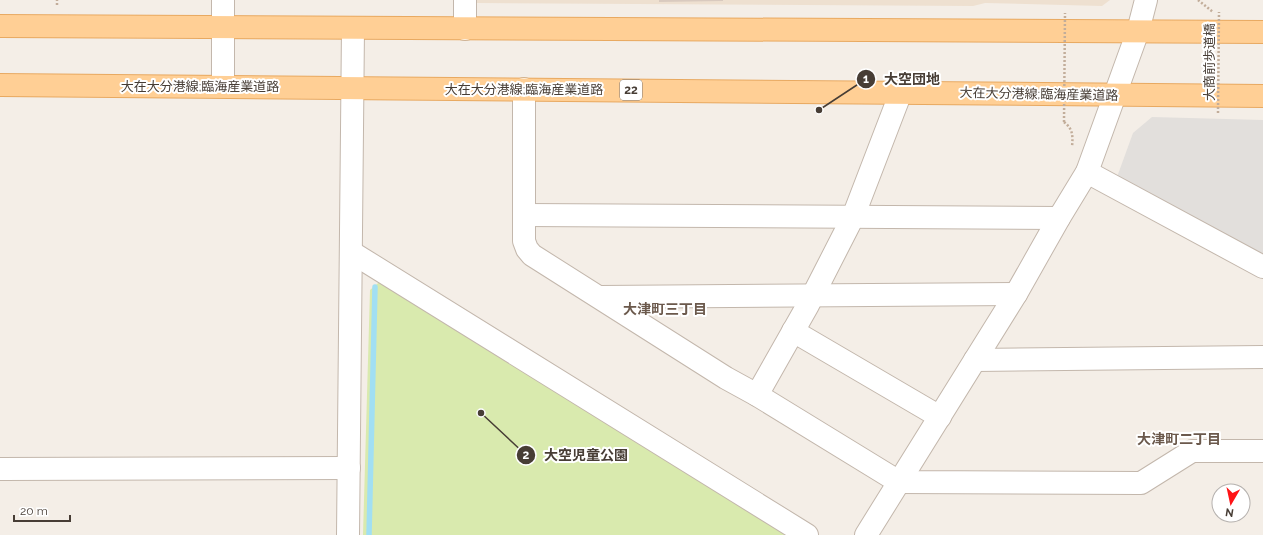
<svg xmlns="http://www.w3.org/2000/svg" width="1263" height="535" font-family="Raleway,'Noto Sans JP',sans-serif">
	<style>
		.education { fill: #eee0d0 }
		.green { fill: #d9eaae }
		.parking { fill: #e2dfdc }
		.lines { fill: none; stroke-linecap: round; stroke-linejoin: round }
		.stream { stroke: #a1dff3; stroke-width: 5.5 }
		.building { fill: #d9cabf }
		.minor-casing { stroke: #c3b7ac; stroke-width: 24 }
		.major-casing { stroke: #e8a961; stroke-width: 24 }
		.path { stroke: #c2ad9a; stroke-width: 2.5; stroke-dasharray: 2 2; stroke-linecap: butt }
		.minor { stroke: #fff; stroke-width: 22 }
		.major { stroke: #ffcf95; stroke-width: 22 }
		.path-bridge { stroke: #c2ad9a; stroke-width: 2.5; stroke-dasharray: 2 2; stroke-linecap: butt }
		.labels { text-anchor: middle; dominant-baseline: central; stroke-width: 4; stroke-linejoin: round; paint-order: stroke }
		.shield { fill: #fff; stroke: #7e7772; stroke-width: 1 }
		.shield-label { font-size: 12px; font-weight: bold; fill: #473d35 }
		.street-label { font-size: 13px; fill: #473d35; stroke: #fff }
		.neighbourhood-label { font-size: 14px; font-weight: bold; fill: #6b594c; stroke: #fff }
		.leader { fill: none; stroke: #473d35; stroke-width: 1.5 }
		.callout-dot { fill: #473d35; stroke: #fff; stroke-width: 1.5 }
		.mark-label { font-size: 12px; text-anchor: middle; font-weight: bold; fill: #fff }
		.callout-label { font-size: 14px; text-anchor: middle; font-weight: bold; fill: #473d35; stroke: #fff; stroke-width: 4; stroke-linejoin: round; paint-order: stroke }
	</style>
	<rect width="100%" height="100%" fill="#f4eee7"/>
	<!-- education -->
	<polygon class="education" points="477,0 1110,0 1102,6 985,3 973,6 477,3"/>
	<!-- green -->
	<polygon class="green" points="383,279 790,535 363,535 370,290"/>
	<!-- parking -->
	<polygon class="parking" points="1152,117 1263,120 1263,255 1117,177 1133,133"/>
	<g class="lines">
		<!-- stream -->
		<polyline class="stream" points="369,535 375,287"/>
	</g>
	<!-- building -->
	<polygon class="building" points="659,0 723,0 723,1 659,2"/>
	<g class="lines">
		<defs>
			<g id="minor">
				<polyline points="223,0 223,86"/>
				<polyline points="465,0 465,29"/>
				<polyline points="524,89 524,241 527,249 532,255 726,378 757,395 899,482 1141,483 1192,451 1263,451"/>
				<polyline points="1087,172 1263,267"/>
				<polyline points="524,215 1059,218"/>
				<polyline points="351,252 807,535"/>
				<polyline points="600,297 1016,294"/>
				<polyline points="793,331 940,417"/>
				<polyline points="975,360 1263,357"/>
				<polyline points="757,395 808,305 853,217 901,92"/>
				<polyline points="0,469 349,468"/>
				<polyline points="348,535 353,28"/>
				<polyline points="866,535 1016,294 1059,218 1087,172 1138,31 1146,0"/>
			</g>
			<g id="major">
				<polyline points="0,26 1263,32"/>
				<polyline points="0,85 1263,96"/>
			</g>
		</defs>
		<!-- minor casing -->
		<use href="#minor" class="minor-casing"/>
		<!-- major casing -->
		<use href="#major" class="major-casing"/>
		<!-- path -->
		<g class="path">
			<polyline points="1198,0 1213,12"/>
			<polyline points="57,5 57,0"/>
			<path d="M1064 122C1073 129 1073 136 1072 147"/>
		</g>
		<!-- minor -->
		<use href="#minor" class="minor"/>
		<!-- major -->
		<use href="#major" class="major"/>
		<!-- path-bridge -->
		<g class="path-bridge">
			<polyline points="1218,113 1219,12"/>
			<polyline points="1064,122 1065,13"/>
		</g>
	</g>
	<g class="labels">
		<!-- shield labels -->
		<rect class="shield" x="620" y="80" width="22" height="20" rx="3"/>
		<g class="shield-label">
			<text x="631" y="90">22</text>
		</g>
		<!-- street labels -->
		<g class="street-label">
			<text transform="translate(1209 62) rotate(-90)">大商前歩道橋</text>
			<text x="200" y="86">大在大分港線;臨海産業道路</text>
			<text x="524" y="89">大在大分港線;臨海産業道路</text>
			<text transform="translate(1039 94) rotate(1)">大在大分港線;臨海産業道路</text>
		</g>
		<!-- neighbourhood labels -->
		<g class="neighbourhood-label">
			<text x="665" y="309">大津町三丁目</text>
			<text x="1179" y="439">大津町二丁目</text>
		</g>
	</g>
	<!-- callouts -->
	<path class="leader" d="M819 110L866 79M481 413L526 455"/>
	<g class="callout-dot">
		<circle cx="819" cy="110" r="4"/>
		<circle cx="481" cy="413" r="4"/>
		<circle cx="866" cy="79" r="10"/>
		<circle cx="526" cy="455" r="10"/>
	</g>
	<g class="mark-label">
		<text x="866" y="83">1</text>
		<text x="526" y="459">2</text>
	</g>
	<g class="callout-label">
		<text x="912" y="84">大空団地</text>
		<text x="586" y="460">大空児童公園</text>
	</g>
	<!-- north arrow -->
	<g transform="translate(1231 503) rotate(189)"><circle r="19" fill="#ffffff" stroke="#b5b1ae"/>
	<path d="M0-3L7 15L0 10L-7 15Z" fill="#ff1316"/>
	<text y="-6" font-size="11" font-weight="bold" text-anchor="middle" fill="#473d35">N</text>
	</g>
	<!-- scale -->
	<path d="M14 515v6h56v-6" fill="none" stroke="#473d35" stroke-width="2"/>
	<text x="20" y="515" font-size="12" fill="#473d35" stroke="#ffffff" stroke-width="3" paint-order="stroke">20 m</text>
</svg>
